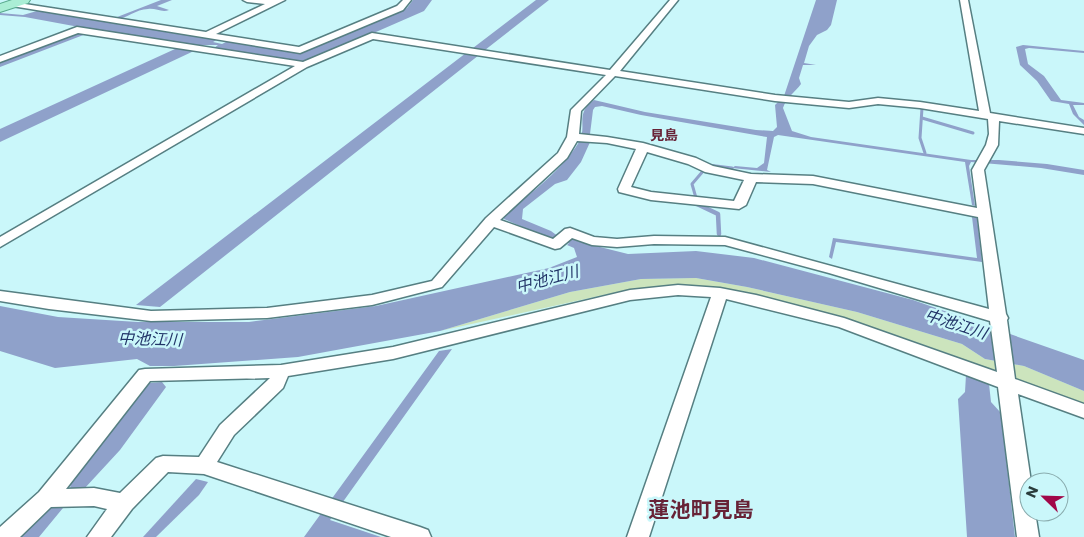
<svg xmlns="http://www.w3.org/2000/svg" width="1084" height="537" font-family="Poppins,'Noto Sans JP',sans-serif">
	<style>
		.green { fill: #cce4bd }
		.water { fill: #8fa1ca }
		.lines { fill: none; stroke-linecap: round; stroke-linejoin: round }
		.stream-far1 { stroke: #8fa1ca; stroke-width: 3 }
		.stream { stroke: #8fa1ca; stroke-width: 4.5 }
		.street-casing { stroke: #567f82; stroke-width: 3 }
		.primary-casing { stroke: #58a98d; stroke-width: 2 }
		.street { fill: #fff; fill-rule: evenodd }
		.primary { fill: #aaeed5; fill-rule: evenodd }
		.labels { text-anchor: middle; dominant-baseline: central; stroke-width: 5; stroke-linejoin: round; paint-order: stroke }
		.far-neighbourhood-label { font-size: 14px; font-weight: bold; fill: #672236; stroke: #caf7fa }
		.water-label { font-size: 16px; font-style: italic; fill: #233669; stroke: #caf7fa }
		.near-quarter-label { font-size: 21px; font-weight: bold; fill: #672236; stroke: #caf7fa }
	</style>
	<rect width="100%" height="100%" fill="#caf7fa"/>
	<!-- green -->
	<polygon class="green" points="696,278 747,287 857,312 962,344 985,359 1024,366 1084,391 1084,407 947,353 841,316 736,291 676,286 617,292 440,331 570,292 641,279"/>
	<!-- water -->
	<g class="water">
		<path d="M161 0H172L157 6 169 10C162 13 156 8 148 9 135 9 125 21 112 19Z"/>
		<polygon points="413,0 432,0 424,11 305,63 214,48 218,45 197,45 189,49 196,50 0,142 0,129 175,49 186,48 193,45 94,29 83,33 86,34 0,67 0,62 90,29 25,17 0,15 0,13 23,15 37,11 218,39 213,42 222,44 228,41 302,53 407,8"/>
		<polygon points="536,0 549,0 485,50 480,50 475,54 479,55 160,307 136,305 466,53 477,50 473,48"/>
		<path d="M816 0H837L831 25 827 30 817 35 809 46 804 63 816 65H803L799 78 801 84C795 92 786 98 783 108L792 131 811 137 971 160H999L1047 164 1084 170V175L1041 168 971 162 969 166 975 206 972 205 965 162 778 135 774 137 767 170 771 172 732 168 735 166 757 168 764 163 767 137 641 115 602 106 595 107 593 110 590 134 585 137 591 140 581 162 567 180 555 184 523 209 522 219 551 231 555 234 552 237 543 236 504 219V216C530 193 561 172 579 142 588 126 574 114 594 100L645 112 756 130 773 131 777 127 775 105 784 96Z"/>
		<polygon points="1023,45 1084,51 1084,53 1029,48 1025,49 1028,64 1044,76 1061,100 1084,103 1084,105 1073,105 1079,117 1084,120 1084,125 1073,114 1069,104 1051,101 1037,81 1020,65 1016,47"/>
		<polygon points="972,217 977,218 982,262 836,242 832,259 829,257 833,238 977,258"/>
		<polygon points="572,240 628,254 696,251 754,258 913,300 1084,360 1084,391 1024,366 985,359 962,344 857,312 747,287 696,278 641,279 570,292 440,331 298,357 174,366 150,366 137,359 55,368 0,351 0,306 58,317 138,322 249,322 376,306 549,268 577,257 574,248 567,245"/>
		<polygon points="452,349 330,520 381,537 304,537 439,351"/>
		<polygon points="966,375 989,384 991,402 1001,413 1015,537 967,537 958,399 965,392"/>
		<polygon points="162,382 166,387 120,450 84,489 77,491 39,537 21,537 70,490 71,480 150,383"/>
		<polygon points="196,479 208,482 199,495 156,537 143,537"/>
	</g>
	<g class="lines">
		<!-- stream-far1 -->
		<g class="stream-far1">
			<polyline points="922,108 920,138 925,153"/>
			<polyline points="922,118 973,133"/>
			<polyline points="708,165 732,168"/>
			<polyline points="696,198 692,184 704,170"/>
		</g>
		<!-- stream -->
		<g class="stream">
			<polyline points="697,204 718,214 719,234"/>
			<polyline points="553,236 576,243"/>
		</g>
		<defs>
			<g id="street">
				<polygon points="243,0 285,0 216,34 299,47 397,6 403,0 411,0 403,10 300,53 12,6 8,4 12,2 206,32 265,4 247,2"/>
				<path d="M670 0H678L620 71 775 95 849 102 878 98 920 102 979 111 960 0H968L990 113 1084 128V134L999 121 998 145 984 170 1006 314 1008 318 1007 320 1015 379 1084 404V418L1018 394 1031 482H1029V512H1035L1039 537H1017L998 387 839 327 726 299 649 537H627L711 297 678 295 630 300 393 359 288 376 283 388 234 435 217 462 420 527 428 530 431 537H391L204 474 168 472 132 509 111 537H87L107 509 94 506 51 507 20 537H0V527L39 492 139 370 145 369 281 365 393 347 630 290 678 285 720 288 756 295 844 318 997 372 990 321 829 273 725 245 654 244 617 247 592 245 572 238 560 248 555 249 494 227 442 287 372 305 267 318 151 321 49 309 0 301V291L151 311 267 308 372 295 432 281 486 218 558 153 567 137 571 110 606 75 373 39 307 67 0 247V237L295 66 78 33 0 62V56L77 27 303 62 372 33 610 70ZM615 76 775 101 849 108 878 104 920 108 988 119 989 134 986 145 972 170 977 208 813 176 751 174 713 166 696 158 643 143 607 137 579 134 581 111ZM577 141 607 143 636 149 618 189 619 192 651 200 739 209 746 205 756 182 813 184 978 217 989 309 725 237 654 236 617 239 594 237 570 228 565 229 553 239 500 220 567 158ZM647 152 688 164 705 172 744 180 734 201 651 192 631 187ZM270 378 220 425 199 457 163 456 156 458 120 493 94 488 66 489 150 381Z"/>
			</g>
			<polygon id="primary" points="12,0 30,0 28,3 0,12 0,4"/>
		</defs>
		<!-- street casing -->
		<use href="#street" class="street-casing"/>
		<!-- primary casing -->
		<use href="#primary" class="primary-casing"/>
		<!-- street -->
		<use href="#street" class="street"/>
		<!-- primary -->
		<use href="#primary" class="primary"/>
	</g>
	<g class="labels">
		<!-- far-neighbourhood labels -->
		<g class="far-neighbourhood-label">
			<text x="664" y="135">見島</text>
		</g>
		<!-- water labels -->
		<g class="water-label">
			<text transform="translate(547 279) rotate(-15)">中池江川</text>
			<text transform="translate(956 324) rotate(18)">中池江川</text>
			<text transform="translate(150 339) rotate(2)">中池江川</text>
		</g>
		<!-- near-quarter labels -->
		<g class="near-quarter-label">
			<text x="701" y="509">蓮池町見島</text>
		</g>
	</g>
	<!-- north arrow -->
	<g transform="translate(1044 497) rotate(293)"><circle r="24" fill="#caf7fa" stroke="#8aacae"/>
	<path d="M0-4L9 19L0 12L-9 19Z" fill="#a10748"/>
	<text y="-8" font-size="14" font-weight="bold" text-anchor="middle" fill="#2a3c3c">N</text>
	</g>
</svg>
